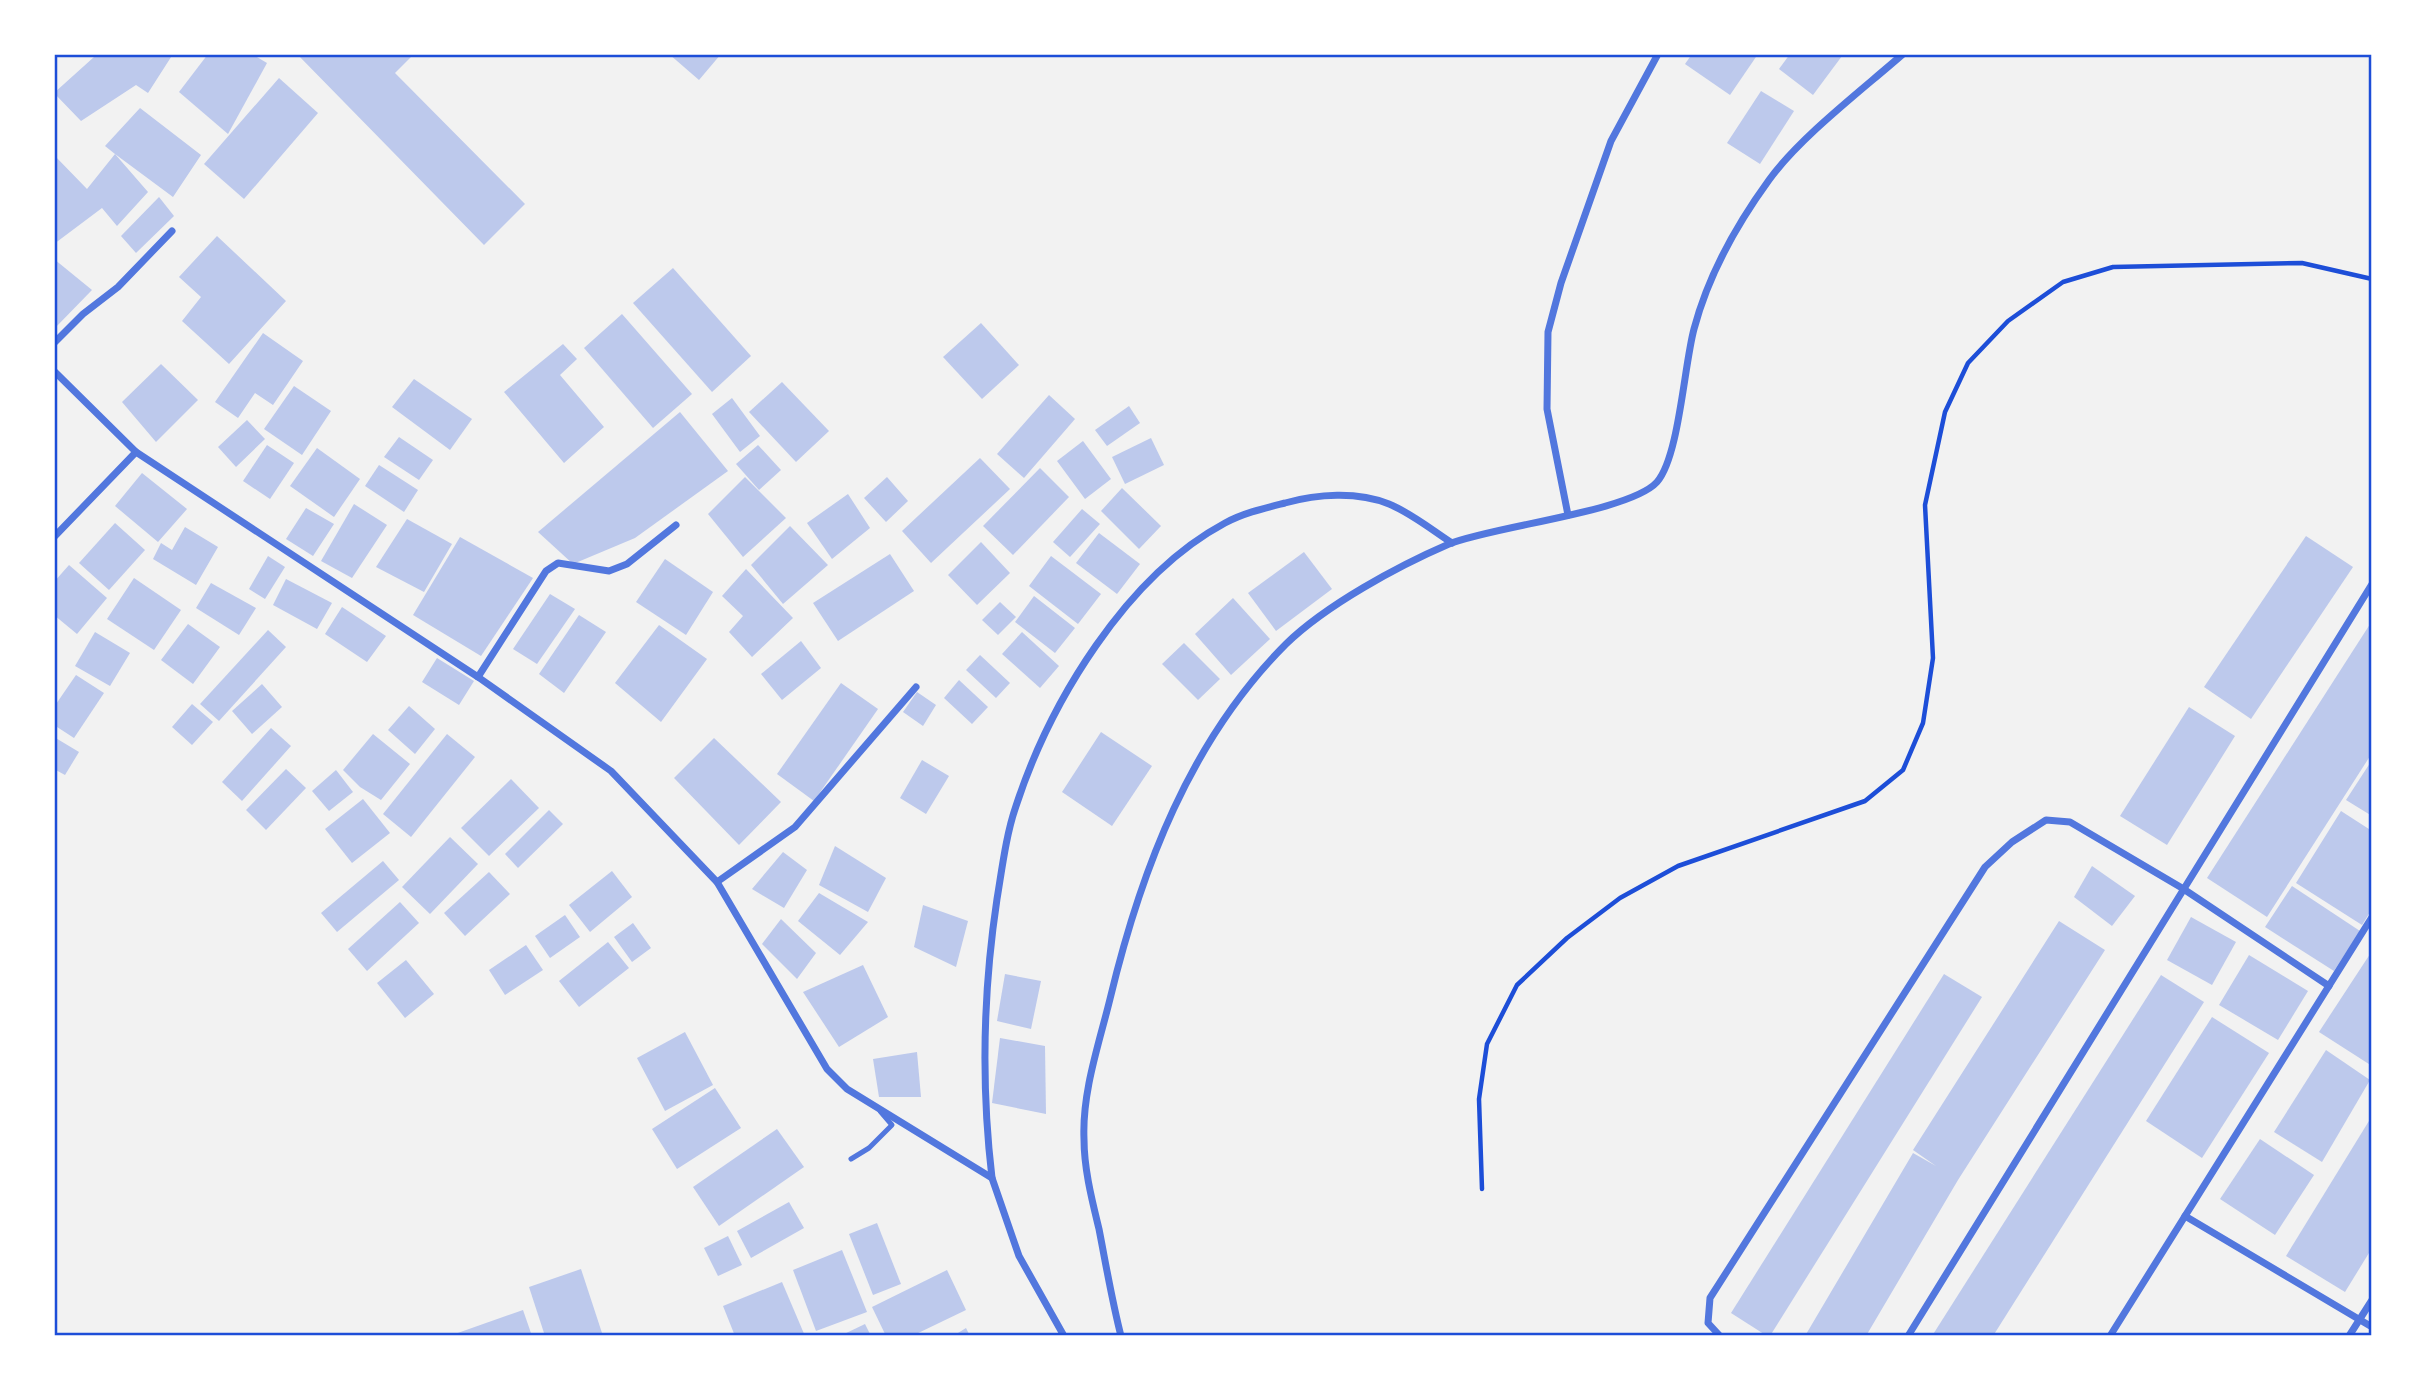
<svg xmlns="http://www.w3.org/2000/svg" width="2426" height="1390" font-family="'DM Sans',sans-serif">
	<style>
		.building { fill: #bdc9ec }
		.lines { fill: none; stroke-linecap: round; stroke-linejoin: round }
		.path { stroke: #1d4ed8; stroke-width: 4.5 }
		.service { stroke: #5277de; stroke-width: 5 }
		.minor { stroke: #5277de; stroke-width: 7 }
		.neatline { fill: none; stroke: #1d4ed8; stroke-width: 2.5 }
	</style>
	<rect width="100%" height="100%" fill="#f2f2f2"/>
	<!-- building -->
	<g class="building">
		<polygon points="90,54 173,54 148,93 136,85 81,121 54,93 94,57"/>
		<polygon points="208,54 252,54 267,63 228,134 179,92"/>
		<polygon points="297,54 414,54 395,73 525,204 484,245"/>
		<polygon points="669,54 721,54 699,80"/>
		<polygon points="1692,54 1758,54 1730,95 1685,64"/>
		<polygon points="1790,54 1841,54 1842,56 1813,95 1779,69"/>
		<polygon points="279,78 318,113 244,199 204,164"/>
		<polygon points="1761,91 1794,111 1760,164 1727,143"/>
		<polygon points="140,108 201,155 173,197 115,154 148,192 117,226 102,208 54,244 54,155 87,189 115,154 105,146"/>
		<polygon points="159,197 174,216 136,253 121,236"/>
		<polygon points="217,236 286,301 229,364 182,321 201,297 179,277"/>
		<polygon points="54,259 92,290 54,329"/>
		<polygon points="673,268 751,356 712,392 633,303"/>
		<polygon points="622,314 692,394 653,428 584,348"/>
		<polygon points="981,323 1019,365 982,399 943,357"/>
		<polygon points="263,333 303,361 273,405 255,393 238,418 215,402"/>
		<polygon points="563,344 577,359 560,375 604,427 564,463 504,392"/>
		<polygon points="161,364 198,400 156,442 122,402"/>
		<polygon points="414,379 472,419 450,450 392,407"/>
		<polygon points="782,382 829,431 796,462 749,412"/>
		<polygon points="294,386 331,411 302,455 264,429"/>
		<polygon points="1049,395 1075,419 1024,478 997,454"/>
		<polygon points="732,398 760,436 740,452 712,414"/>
		<polygon points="1129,406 1140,423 1107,446 1095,430"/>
		<polygon points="680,412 728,471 635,538 573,564 538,532"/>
		<polygon points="247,420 265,439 236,467 218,447"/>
		<polygon points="399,437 433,460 419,480 384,457"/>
		<polygon points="1151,438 1164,465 1125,484 1112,457"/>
		<polygon points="1083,441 1111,479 1085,499 1057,461"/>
		<polygon points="267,445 294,463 270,499 243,481"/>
		<polygon points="758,445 781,470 759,490 736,464"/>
		<polygon points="317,448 360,479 334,517 290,486"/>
		<polygon points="980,458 1010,489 931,563 902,531"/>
		<polygon points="379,465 418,490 404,512 365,486"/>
		<polygon points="1040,468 1069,497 1013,555 983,526"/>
		<polygon points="142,473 187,509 158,542 115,506"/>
		<polygon points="745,477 786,518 743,557 708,514"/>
		<polygon points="887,477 908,501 886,522 864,498"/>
		<polygon points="1122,488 1161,526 1139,549 1101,511"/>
		<polygon points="848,494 870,528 832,559 807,523"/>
		<polygon points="354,504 387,525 352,578 321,561"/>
		<polygon points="306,508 334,524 313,556 286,539"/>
		<polygon points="1082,509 1100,524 1070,557 1053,542"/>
		<polygon points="407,519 452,544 424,592 376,567"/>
		<polygon points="115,523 145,550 109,590 79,563"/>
		<polygon points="790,526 828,565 783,604 751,565"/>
		<polygon points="185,527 218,547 196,585 153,559 161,543 172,550"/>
		<polygon points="1099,533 1140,564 1117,594 1076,563"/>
		<polygon points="2306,536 2353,567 2251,719 2204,687"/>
		<polygon points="460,537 533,578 481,656 413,615"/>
		<polygon points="981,542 1010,573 977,605 948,575"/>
		<polygon points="1304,552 1332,589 1276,631 1248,593"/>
		<polygon points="890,554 914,591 838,641 813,603"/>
		<polygon points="268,556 285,567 265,599 249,589"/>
		<polygon points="1051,556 1101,594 1078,624 1029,586"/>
		<polygon points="665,559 713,592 686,635 636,602"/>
		<polygon points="69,565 107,598 77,634 54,615 54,582"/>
		<polygon points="746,569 793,618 752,657 729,632 743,616 722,596"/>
		<polygon points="134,578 181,610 154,650 107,619"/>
		<polygon points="286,579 332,603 317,629 273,605"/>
		<polygon points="211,583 256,608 239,635 196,608"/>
		<polygon points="550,594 575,609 537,664 513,649"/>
		<polygon points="1034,596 1075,628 1055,653 1015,622"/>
		<polygon points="1233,598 1270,639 1231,675 1195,634"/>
		<polygon points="1000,602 1016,617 998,635 982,620"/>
		<polygon points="342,607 386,636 367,662 325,634"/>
		<polygon points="579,615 606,632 564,693 539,674"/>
		<polygon points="2372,621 2372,753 2267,917 2207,878"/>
		<polygon points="188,624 220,647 193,684 161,660"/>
		<polygon points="659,625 707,659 661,722 615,683"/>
		<polygon points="268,630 286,647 219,721 200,704"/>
		<polygon points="95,632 130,653 110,686 75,666"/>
		<polygon points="1022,632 1059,666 1040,688 1002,654"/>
		<polygon points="801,641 821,668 782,700 761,674"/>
		<polygon points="1184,643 1220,679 1198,700 1162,664"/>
		<polygon points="980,655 1010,683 996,698 966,670"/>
		<polygon points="437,658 474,681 459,705 422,682"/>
		<polygon points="76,675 104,693 74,738 54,725 54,707"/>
		<polygon points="959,680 988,707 972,724 944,698"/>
		<polygon points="841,683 878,709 814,801 777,774"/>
		<polygon points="262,684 282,707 252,734 232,711"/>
		<polygon points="917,692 936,705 923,726 903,712"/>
		<polygon points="192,704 213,722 192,745 172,727"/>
		<polygon points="409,706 435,729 415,754 388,730"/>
		<polygon points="2189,707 2235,736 2167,845 2120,816"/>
		<polygon points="271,728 291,746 242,801 222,782"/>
		<polygon points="1101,732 1152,766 1112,826 1062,792"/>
		<polygon points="373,734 410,764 381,800 360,787 343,770"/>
		<polygon points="447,734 475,757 411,837 383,814"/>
		<polygon points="54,737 79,752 65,775 54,769"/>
		<polygon points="714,738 781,802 739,845 674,778"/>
		<polygon points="922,760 949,776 926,814 900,798"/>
		<polygon points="2372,760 2372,816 2346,800"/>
		<polygon points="286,769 306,788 266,830 246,810"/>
		<polygon points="336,770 353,792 329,811 312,791"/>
		<polygon points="511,779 539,808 489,856 461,828"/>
		<polygon points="363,799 390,833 352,863 325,829"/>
		<polygon points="549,810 563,824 518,868 505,854"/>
		<polygon points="2341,811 2372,831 2372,909 2362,925 2296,883"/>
		<polygon points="450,837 478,864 430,914 402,887"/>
		<polygon points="835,846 886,878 868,912 819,885"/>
		<polygon points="783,852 807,870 784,908 752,889"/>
		<polygon points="383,861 399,880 337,932 321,913"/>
		<polygon points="2092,866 2135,896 2112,926 2074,897"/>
		<polygon points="612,871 632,897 590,932 569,905"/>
		<polygon points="489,872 510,894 465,936 444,913"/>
		<polygon points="2292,886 2360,931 2334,971 2265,927"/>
		<polygon points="819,893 868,922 840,955 798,921"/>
		<polygon points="400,902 419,923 367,971 348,949"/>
		<polygon points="923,905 968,921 956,967 914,947"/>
		<polygon points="565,915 580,937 550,958 535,936"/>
		<polygon points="2191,917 2236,942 2212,985 2167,960"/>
		<polygon points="781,919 816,953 797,979 762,944"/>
		<polygon points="2059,921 2105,950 1958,1180 1866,1336 1805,1336 1913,1153 1936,1166 1913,1150"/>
		<polygon points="633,923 651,948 632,962 614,937"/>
		<polygon points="608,942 629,968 579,1007 559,981"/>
		<polygon points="526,945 543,970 505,995 489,970"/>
		<polygon points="2372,951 2372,1066 2319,1032"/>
		<polygon points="2249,955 2308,991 2278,1040 2219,1005"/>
		<polygon points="406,960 434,994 405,1018 377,983"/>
		<polygon points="863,965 888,1017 839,1047 803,992"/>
		<polygon points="1005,974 1041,981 1031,1029 997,1021"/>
		<polygon points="1944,974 1982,997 1770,1336 1767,1336 1731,1313"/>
		<polygon points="2161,975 2204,1002 1993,1336 1932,1336"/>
		<polygon points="2212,1017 2269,1053 2202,1158 2146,1121"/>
		<polygon points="685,1032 713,1085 665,1111 637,1058"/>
		<polygon points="1000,1038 1045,1046 1046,1114 992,1103"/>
		<polygon points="2326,1050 2370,1080 2322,1162 2274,1132"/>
		<polygon points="917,1052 921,1097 879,1097 873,1059"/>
		<polygon points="715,1088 741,1128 677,1169 652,1129"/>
		<polygon points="2372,1116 2372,1248 2345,1292 2286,1256"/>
		<polygon points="777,1129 804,1167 719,1226 693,1187"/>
		<polygon points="2260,1139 2314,1175 2275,1235 2220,1199"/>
		<polygon points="789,1202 804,1228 751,1258 737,1231"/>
		<polygon points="877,1223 901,1284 873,1295 849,1234"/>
		<polygon points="728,1236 742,1265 718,1276 704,1248"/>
		<polygon points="842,1250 867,1312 816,1331 793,1270"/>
		<polygon points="581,1269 603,1336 545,1336 529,1287"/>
		<polygon points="947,1270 966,1310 912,1336 886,1336 872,1307"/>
		<polygon points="782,1282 805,1336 735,1336 723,1306"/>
		<polygon points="523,1310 532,1336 452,1336 452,1335"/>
		<polygon points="865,1324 871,1336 840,1336"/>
		<polygon points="966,1328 970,1336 953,1336"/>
	</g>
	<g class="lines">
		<!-- path -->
		<polyline class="path" points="1482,1189 1479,1099 1487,1044 1517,985 1567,938 1620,898 1678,866 1865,801 1903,770 1923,723 1933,658 1925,505 1945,412 1968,363 2008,321 2063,282 2113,267 2302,263 2372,279"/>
		<!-- service -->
		<polyline class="service" points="851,1159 869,1148 892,1125 880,1111"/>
		<!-- minor -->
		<g class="minor">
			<polyline points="54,343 83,314 118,287 172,231"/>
			<polyline points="54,371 136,452 478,677 611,771 717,882 827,1069 847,1089 992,1178 1019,1256 1064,1336"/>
			<polyline points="1568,515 1547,409 1548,332 1561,283 1611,141 1658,54"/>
			<polyline points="54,537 136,452"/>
			<polyline points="478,677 546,571 558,563 609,571 627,564 676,525"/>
			<polyline points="717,882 795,827 916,687"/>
			<path d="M992 1178C981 1085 983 992 997 899 1002 869 1006 835 1016 806 1050 702 1126 576 1225 523 1243 513 1265 508 1285 503 1317 494 1357 491 1389 504 1411 513 1432 530 1452 543"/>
			<polyline points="2185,1216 2372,1327"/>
			<path d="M1121 1336C1112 1301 1106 1265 1099 1229 1092 1200 1084 1169 1084 1139 1082 1092 1099 1044 1110 999 1141 870 1190 740 1286 644 1326 605 1398 566 1449 544 1493 526 1630 512 1657 482 1679 457 1684 366 1694 329 1708 276 1737 224 1769 180 1800 137 1862 90 1903 54"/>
			<polyline points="1720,1336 1708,1323 1710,1298 1985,867 2012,842 2046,820 2070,822 2182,888 2329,986"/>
			<polyline points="1908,1336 2372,584"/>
			<polyline points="2110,1336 2372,917"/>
			<polyline points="2349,1336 2372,1300"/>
		</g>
	</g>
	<!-- border -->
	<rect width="2426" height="1390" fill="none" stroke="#ffffff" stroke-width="112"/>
	<rect x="56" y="56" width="2314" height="1278" class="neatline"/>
</svg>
